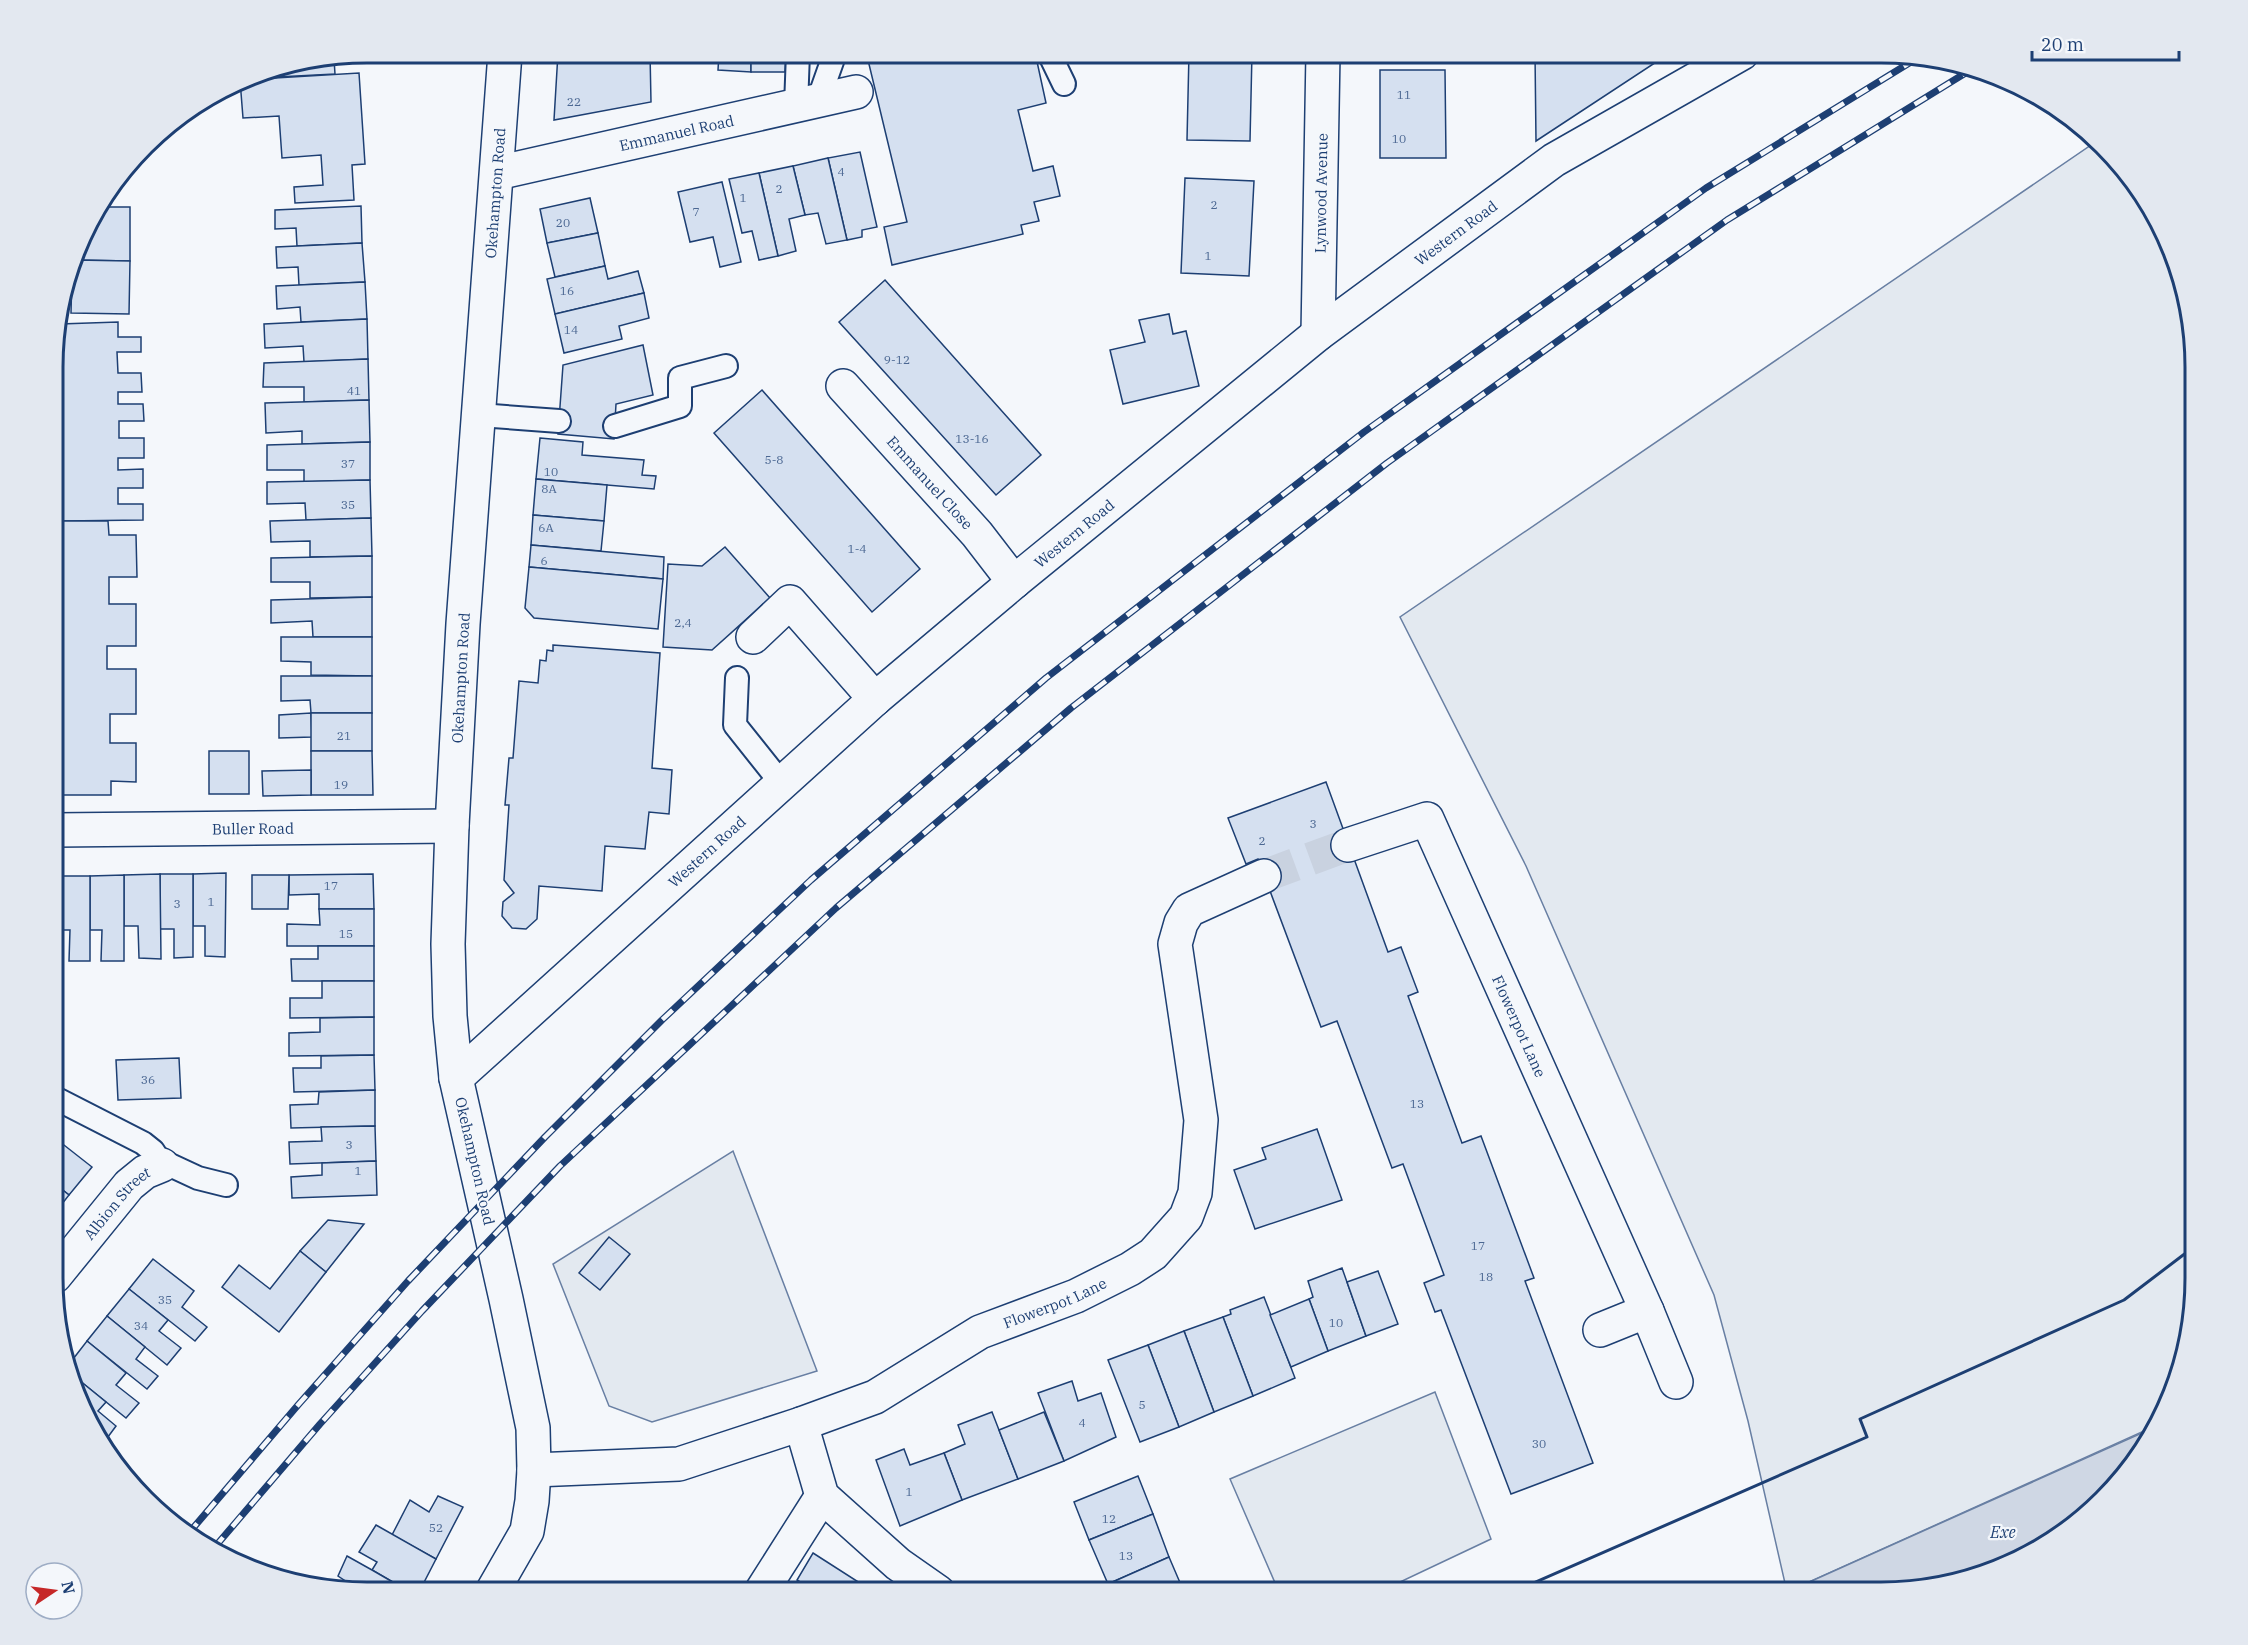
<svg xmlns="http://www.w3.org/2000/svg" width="2248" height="1645" font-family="'IBM Plex Serif',serif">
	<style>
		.green { fill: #e3e9f0; stroke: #687fa3; stroke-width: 1.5 }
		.water { fill: #cfd7e4; stroke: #687fa3; stroke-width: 1.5 }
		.building { fill: #d5e0f0; stroke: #1d3f73; stroke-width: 1.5 }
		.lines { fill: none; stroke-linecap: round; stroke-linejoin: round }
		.street-tunnel { stroke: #c9d2e0; stroke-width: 33; stroke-dasharray: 33 16; stroke-linecap: butt }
		.lane-casing { stroke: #1d3f73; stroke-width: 26 }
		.street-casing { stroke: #1d3f73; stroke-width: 36 }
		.secondary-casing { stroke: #1d3f73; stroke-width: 36 }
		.lane { stroke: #f4f7fb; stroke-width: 22 }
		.street { stroke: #f4f7fb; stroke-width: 33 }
		.secondary { stroke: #f4f7fb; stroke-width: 33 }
		.rail-casing { stroke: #1d3f73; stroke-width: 7 }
		.rail { stroke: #f4f7fb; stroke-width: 4.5; stroke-dasharray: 14; stroke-linecap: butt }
		.wall { stroke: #1d3f73; stroke-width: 3 }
		.labels { text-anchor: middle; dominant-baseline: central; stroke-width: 4.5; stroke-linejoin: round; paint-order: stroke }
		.number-label { font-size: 12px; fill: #4b6792 }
		.street-label { font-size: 15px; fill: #1d3f73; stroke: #f4f7fb }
		.water-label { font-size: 16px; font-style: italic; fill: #1d3f73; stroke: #f4f7fb }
		.rim { fill: none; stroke: #1d3f73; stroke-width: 3 }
	</style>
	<rect width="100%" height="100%" fill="#f4f7fb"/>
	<!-- green -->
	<g class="green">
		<polygon points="2097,141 2118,160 2163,227 2195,347 2195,1298 2179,1380 2153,1427 1787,1592 1748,1421 1714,1295 1526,866 1400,617"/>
		<polygon points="733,1151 817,1371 652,1422 609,1406 553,1264"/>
		<polygon points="1435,1392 1491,1539 1379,1592 1279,1592 1230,1479"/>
	</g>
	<!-- water -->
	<polygon class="water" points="2153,1428 2130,1470 2088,1515 2021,1560 1962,1582 1882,1592 1787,1592"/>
	<!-- building -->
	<g class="building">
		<polygon points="558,53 650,53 651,102 554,120"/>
		<polygon points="719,53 751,53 751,72 718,70"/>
		<polygon points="751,53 786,53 785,72 751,72"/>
		<polygon points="901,53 979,53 980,55 991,53 1015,53 1017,61 1036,57 1046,103 1018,110 1033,171 1053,166 1060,196 1034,202 1039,221 1021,225 1023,234 892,265 884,227 907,222 868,60"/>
		<polygon points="1189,53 1252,53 1250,141 1187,140"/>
		<polygon points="1535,53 1670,53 1536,141"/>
		<polygon points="334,59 335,74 277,77 277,70"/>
		<polygon points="1380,70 1445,70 1446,158 1380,158"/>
		<polygon points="359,73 365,164 352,165 354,200 295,203 294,187 323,185 321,155 282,158 279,116 243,118 240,80"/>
		<polygon points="860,152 877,227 862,230 862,237 847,240 828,158"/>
		<polygon points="828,158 847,240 826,244 818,213 805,215 793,166"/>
		<polygon points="793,166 805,215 789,219 796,251 778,256 759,173"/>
		<polygon points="759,173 778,256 759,260 752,231 742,233 729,179"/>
		<polygon points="1185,178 1254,181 1249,276 1181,273"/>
		<polygon points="722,182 741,262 720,267 713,237 690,242 678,192"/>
		<polygon points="590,198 598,233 547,243 540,209"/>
		<polygon points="361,206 362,243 297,246 296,228 275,229 275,210"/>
		<polygon points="101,207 130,207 130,261 75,260 85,227"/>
		<polygon points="598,233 605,266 555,277 547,243"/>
		<polygon points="362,243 365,282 299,285 298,267 277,268 276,247"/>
		<polygon points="75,260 130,261 129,314 71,313 72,272"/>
		<polygon points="605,266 608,279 638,271 644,293 555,314 547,279"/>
		<polygon points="885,280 1041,455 996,495 839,322"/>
		<polygon points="365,282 367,319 301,322 300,307 277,309 276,286"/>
		<polygon points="644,293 649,318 619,326 622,339 564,353 555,314"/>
		<polygon points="1169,314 1173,334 1186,331 1199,386 1123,404 1110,350 1145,342 1139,320"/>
		<polygon points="367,319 368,359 304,362 303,346 265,348 264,324"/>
		<polygon points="118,322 118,337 141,337 141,352 117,352 118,373 141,373 142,392 118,392 118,404 143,404 144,421 119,421 119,438 144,438 144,458 118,458 118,470 143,469 143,488 118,488 118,504 143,504 143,520 63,521 60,324"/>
		<polygon points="643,345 653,395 616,404 614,439 558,434 563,365"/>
		<polygon points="368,359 369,400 304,402 304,387 263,387 264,363"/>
		<polygon points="762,390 920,569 872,612 714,433"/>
		<polygon points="369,400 370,442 302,444 302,431 266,433 265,403"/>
		<polygon points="540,438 583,442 582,455 644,460 642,475 656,476 654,489 536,479"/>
		<polygon points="370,442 370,480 304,482 304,470 267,470 267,445"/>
		<polygon points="536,479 607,485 604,521 533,515"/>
		<polygon points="370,480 371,518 306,520 305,503 267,504 267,482"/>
		<polygon points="533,515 604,521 601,551 531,545"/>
		<polygon points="371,518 372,556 310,557 310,541 271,542 270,521"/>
		<polygon points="55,521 108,521 109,535 136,535 137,577 109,577 109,604 136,604 136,646 107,646 107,669 136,669 136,714 110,714 110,743 136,743 136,782 111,781 111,795 55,795"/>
		<polygon points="531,545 664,557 663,579 529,567"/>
		<polygon points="725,547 770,598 712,650 663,647 668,564 702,566"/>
		<polygon points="372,556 372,597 310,598 310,582 271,582 271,558"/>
		<polygon points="529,567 663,579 658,629 534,618 525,608"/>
		<polygon points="372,597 372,637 313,637 312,621 271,623 271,600"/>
		<polygon points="281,637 372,637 372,676 311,675 311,662 281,661"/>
		<polygon points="553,645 660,653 652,768 672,770 669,814 649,812 645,849 605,846 602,891 539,886 537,919 526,929 512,928 502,916 503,902 514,893 504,880 509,805 505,805 509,758 513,758 519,681 538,683 540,660 546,661 547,650 553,651"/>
		<polygon points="281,676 372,676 372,713 311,713 310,700 281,701"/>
		<polygon points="311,713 312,737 279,738 279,715"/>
		<rect x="311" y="713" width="61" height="38"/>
		<rect x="209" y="751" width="40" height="43"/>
		<polygon points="311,751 372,751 373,795 311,795"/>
		<polygon points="311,770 311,795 263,796 262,771"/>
		<polygon points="1326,782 1388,952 1401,947 1418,992 1408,996 1462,1143 1481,1136 1534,1278 1525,1281 1593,1463 1511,1494 1441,1310 1435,1312 1424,1283 1444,1275 1403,1164 1392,1168 1337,1021 1321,1027 1258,859 1246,864 1228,818"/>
		<polygon points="226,873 225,957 205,956 205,926 193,926 193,874"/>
		<polygon points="160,874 193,874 193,957 174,958 174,929 160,929"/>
		<polygon points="160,874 161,959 139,958 138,926 124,926 124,875"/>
		<polygon points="373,874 374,909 319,909 319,894 289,895 289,875"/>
		<polygon points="124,875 124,961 101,961 102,930 90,930 90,876"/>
		<polygon points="252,875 289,875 288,909 252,909"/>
		<rect x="55" y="876" width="5" height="86"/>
		<polygon points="60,876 90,876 90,961 69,961 70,930 60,930"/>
		<polygon points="319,909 374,909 374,946 287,946 287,924 320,925"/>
		<polygon points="318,946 374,946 374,981 292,981 291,959 318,959"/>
		<polygon points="322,981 374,981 374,1017 290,1018 290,998 322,998"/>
		<polygon points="374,1017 374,1055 289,1056 289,1033 320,1032 320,1018"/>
		<polygon points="374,1055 375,1090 294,1092 293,1068 321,1068 321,1056"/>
		<polygon points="179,1058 181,1098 118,1100 116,1060"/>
		<polygon points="375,1090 375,1126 291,1128 290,1105 318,1104 319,1092"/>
		<polygon points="375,1126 376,1161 290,1164 289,1142 322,1141 321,1127"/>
		<polygon points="1317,1129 1342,1200 1255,1229 1234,1170 1266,1159 1262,1148"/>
		<polygon points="55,1138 92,1167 69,1195 55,1184"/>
		<polygon points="376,1161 377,1195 292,1198 291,1177 322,1175 322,1163"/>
		<polygon points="55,1184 69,1195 55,1213"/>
		<polygon points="328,1220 364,1224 326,1272 300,1251"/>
		<polygon points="609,1237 630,1254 600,1290 579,1273"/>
		<polygon points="300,1251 326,1272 279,1332 222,1287 239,1265 270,1289"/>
		<polygon points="153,1259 194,1291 182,1307 207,1327 195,1341 129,1289"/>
		<polygon points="1342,1268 1366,1336 1328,1351 1309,1299 1313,1297 1308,1281"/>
		<polygon points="1378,1271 1398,1324 1366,1336 1347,1282"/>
		<polygon points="129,1289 168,1320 159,1331 181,1348 167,1365 107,1316"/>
		<polygon points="1264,1297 1295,1378 1253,1396 1223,1317 1231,1314 1230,1310"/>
		<polygon points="1309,1299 1328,1351 1291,1367 1270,1315"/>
		<polygon points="107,1316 145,1347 136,1359 158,1376 147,1389 87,1341"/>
		<polygon points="1223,1317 1253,1396 1214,1412 1184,1331"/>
		<polygon points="1184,1331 1214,1412 1179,1427 1148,1345"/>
		<polygon points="87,1341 126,1373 116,1385 139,1403 126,1418 74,1376 70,1363"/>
		<polygon points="1148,1345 1179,1427 1140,1442 1108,1360"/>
		<polygon points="74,1376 106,1402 98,1411 116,1426 105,1441 93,1432"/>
		<polygon points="1072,1381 1078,1401 1101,1393 1116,1437 1064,1461 1038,1393"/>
		<polygon points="992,1412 1018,1479 962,1500 944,1453 965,1444 958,1425"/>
		<polygon points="1044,1412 1064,1461 1018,1479 999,1430"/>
		<polygon points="904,1449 910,1465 944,1453 962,1500 900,1526 876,1460"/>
		<polygon points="1138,1476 1153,1514 1089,1540 1074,1502"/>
		<polygon points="438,1496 463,1507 436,1559 392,1535 410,1500 429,1512"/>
		<polygon points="1153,1514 1169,1557 1108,1584 1089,1540"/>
		<polygon points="376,1525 436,1559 419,1592 410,1592 372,1570 377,1562 359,1552"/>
		<polygon points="813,1553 874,1592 816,1592 797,1580"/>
		<polygon points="347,1556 372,1570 410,1592 358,1592 359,1590 338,1576"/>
		<polygon points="1169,1557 1184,1592 1111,1592 1108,1584"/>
	</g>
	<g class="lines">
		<!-- street-tunnel -->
		<polyline class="street-tunnel" points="1264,876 1348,845"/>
		<defs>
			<g id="lane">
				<polyline points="1049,53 1064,84"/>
				<polyline points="818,101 835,53"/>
				<polyline points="796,106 798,53"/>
				<polyline points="479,415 559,421"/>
				<polyline points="615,426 680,406 680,378 726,366"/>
				<polyline points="737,678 735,725 782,784"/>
				<polyline points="55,1098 143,1143 153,1151 162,1165 170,1165 198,1178 226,1185"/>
			</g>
			<g id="street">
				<path id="s1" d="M497 173 856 92"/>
				<path id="s2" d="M1318 334 1323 53"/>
				<path id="s3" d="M843 386 977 534 1014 582"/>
				<polyline points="753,637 790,602 875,699"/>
				<path id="s4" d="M55 830 452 826"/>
				<path id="s5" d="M1348 845 1427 819 1647 1311 1676 1382"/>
				<path id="s6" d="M456 1078 875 699 1014 582 1318 334 1554 160 1742 53"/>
				<path id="s7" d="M55 1276 129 1185 145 1172 162 1165"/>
				<polyline points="1600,1330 1647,1311"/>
				<polyline points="801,1424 822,1496 898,1564 938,1592"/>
				<path id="s8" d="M534 1470 679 1464 801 1424 875 1397 980 1332 1076 1296 1130 1269 1153 1254 1186 1217 1195 1193 1201 1120 1175 944 1181 923 1189 910 1264 876"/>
				<polyline points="761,1592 822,1496"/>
			</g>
			<g id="secondary">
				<path id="s9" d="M492 1592 527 1531 532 1501 534 1470 533 1428 506 1299 456 1078 450 1016 448 944 452 826 463 624 505 53"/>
			</g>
		</defs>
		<!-- lane casing -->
		<use href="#lane" class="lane-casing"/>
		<!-- street casing -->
		<use href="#street" class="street-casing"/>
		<!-- secondary casing -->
		<use href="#secondary" class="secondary-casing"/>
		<!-- lane -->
		<use href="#lane" class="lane"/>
		<!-- street -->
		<use href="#street" class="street"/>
		<!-- secondary -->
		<use href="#secondary" class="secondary"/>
		<defs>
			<g id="rail">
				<polyline points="188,1534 298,1405 408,1281 545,1137 662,1020 811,880 1046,678 1364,432 1706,188 1919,57"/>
				<polyline points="214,1548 320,1424 422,1311 560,1166 836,908 1071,708 1387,463 1727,220 1972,69"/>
			</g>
		</defs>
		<!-- rail casing -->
		<use href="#rail" class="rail-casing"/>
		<!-- rail -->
		<use href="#rail" class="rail"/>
		<!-- wall -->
		<polyline class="wall" points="1513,1592 1867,1437 1860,1419 2124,1300 2195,1246"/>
	</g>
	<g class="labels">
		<!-- number labels -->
		<g class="number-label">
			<text x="1404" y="94">11</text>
			<text x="574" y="101">22</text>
			<text x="1399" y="138">10</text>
			<text x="841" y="171">4</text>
			<text x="779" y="188">2</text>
			<text x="743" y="197">1</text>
			<text x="1214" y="204">2</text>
			<text x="696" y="211">7</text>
			<text x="563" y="222">20</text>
			<text x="1208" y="255">1</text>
			<text x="567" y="290">16</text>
			<text x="571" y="329">14</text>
			<text x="897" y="359">9-12</text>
			<text x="354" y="390">41</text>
			<text x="972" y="438">13-16</text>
			<text x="774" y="459">5-8</text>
			<text x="348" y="463">37</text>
			<text x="551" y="471">10</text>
			<text x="549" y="488">8A</text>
			<text x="348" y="504">35</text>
			<text x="546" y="527">6A</text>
			<text x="857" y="548">1-4</text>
			<text x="544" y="560">6</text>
			<text x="683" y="622">2,4</text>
			<text x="344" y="735">21</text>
			<text x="341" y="784">19</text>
			<text x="1313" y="823">3</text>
			<text x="1262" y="840">2</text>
			<text x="331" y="885">17</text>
			<text x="211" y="901">1</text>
			<text x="177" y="903">3</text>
			<text x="346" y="933">15</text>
			<text x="148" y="1079">36</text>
			<text x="1417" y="1103">13</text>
			<text x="349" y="1144">3</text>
			<text x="358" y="1170">1</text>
			<text x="1478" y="1245">17</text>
			<text x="1486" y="1276">18</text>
			<text x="165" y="1299">35</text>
			<text x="1336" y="1322">10</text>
			<text x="141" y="1325">34</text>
			<text x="1142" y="1404">5</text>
			<text x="1082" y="1422">4</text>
			<text x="1539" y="1443">30</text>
			<text x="909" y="1491">1</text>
			<text x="1109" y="1518">12</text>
			<text x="436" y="1527">52</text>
			<text x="1126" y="1555">13</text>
		</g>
		<!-- street labels -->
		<g class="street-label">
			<text stroke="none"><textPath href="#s1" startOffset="184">Emmanuel Road</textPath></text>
			<text stroke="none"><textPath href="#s9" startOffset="1419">Okehampton Road</textPath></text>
			<text stroke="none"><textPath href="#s2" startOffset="141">Lynwood Avenue</textPath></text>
			<text stroke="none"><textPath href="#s6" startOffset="1310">Western Road</textPath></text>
			<text stroke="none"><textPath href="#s3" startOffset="130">Emmanuel Close</textPath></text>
			<text stroke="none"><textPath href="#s6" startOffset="824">Western Road</textPath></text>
			<text stroke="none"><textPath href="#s9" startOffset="933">Okehampton Road</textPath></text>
			<text stroke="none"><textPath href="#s4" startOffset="198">Buller Road</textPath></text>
			<text stroke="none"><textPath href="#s6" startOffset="338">Western Road</textPath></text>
			<text stroke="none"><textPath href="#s5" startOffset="310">Flowerpot Lane</textPath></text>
			<text transform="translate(475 1161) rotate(77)">Okehampton Road</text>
			<text stroke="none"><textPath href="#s7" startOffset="96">Albion Street</textPath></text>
			<text stroke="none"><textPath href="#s8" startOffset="556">Flowerpot Lane</textPath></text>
		</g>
		<!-- water labels -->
		<g class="water-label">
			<text x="2003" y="1532">Exe</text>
		</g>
	</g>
	<!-- crop -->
	<path d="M0 0H2248V1645H0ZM367 63H1881A304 304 0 0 1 2185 367V1278A304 304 0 0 1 1881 1582H367A304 304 0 0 1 63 1278V367A304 304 0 0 1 367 63Z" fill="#e3e8f0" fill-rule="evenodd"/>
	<path class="rim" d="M367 63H1881A304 304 0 0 1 2185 367V1278A304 304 0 0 1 1881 1582H367A304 304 0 0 1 63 1278V367A304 304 0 0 1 367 63Z"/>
	<!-- north arrow -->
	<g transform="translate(54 1591) rotate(77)"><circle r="28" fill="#f4f7fb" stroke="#9eadc5" stroke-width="1.5"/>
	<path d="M0-4.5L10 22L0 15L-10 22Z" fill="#c62828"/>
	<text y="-9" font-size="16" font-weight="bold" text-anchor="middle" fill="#1d3f73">N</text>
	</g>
	<!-- scale -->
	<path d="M2032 51v9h147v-9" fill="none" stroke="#1d3f73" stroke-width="3"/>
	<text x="2041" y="51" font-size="18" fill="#1d3f73" stroke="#f4f7fb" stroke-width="4.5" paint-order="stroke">20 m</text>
</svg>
